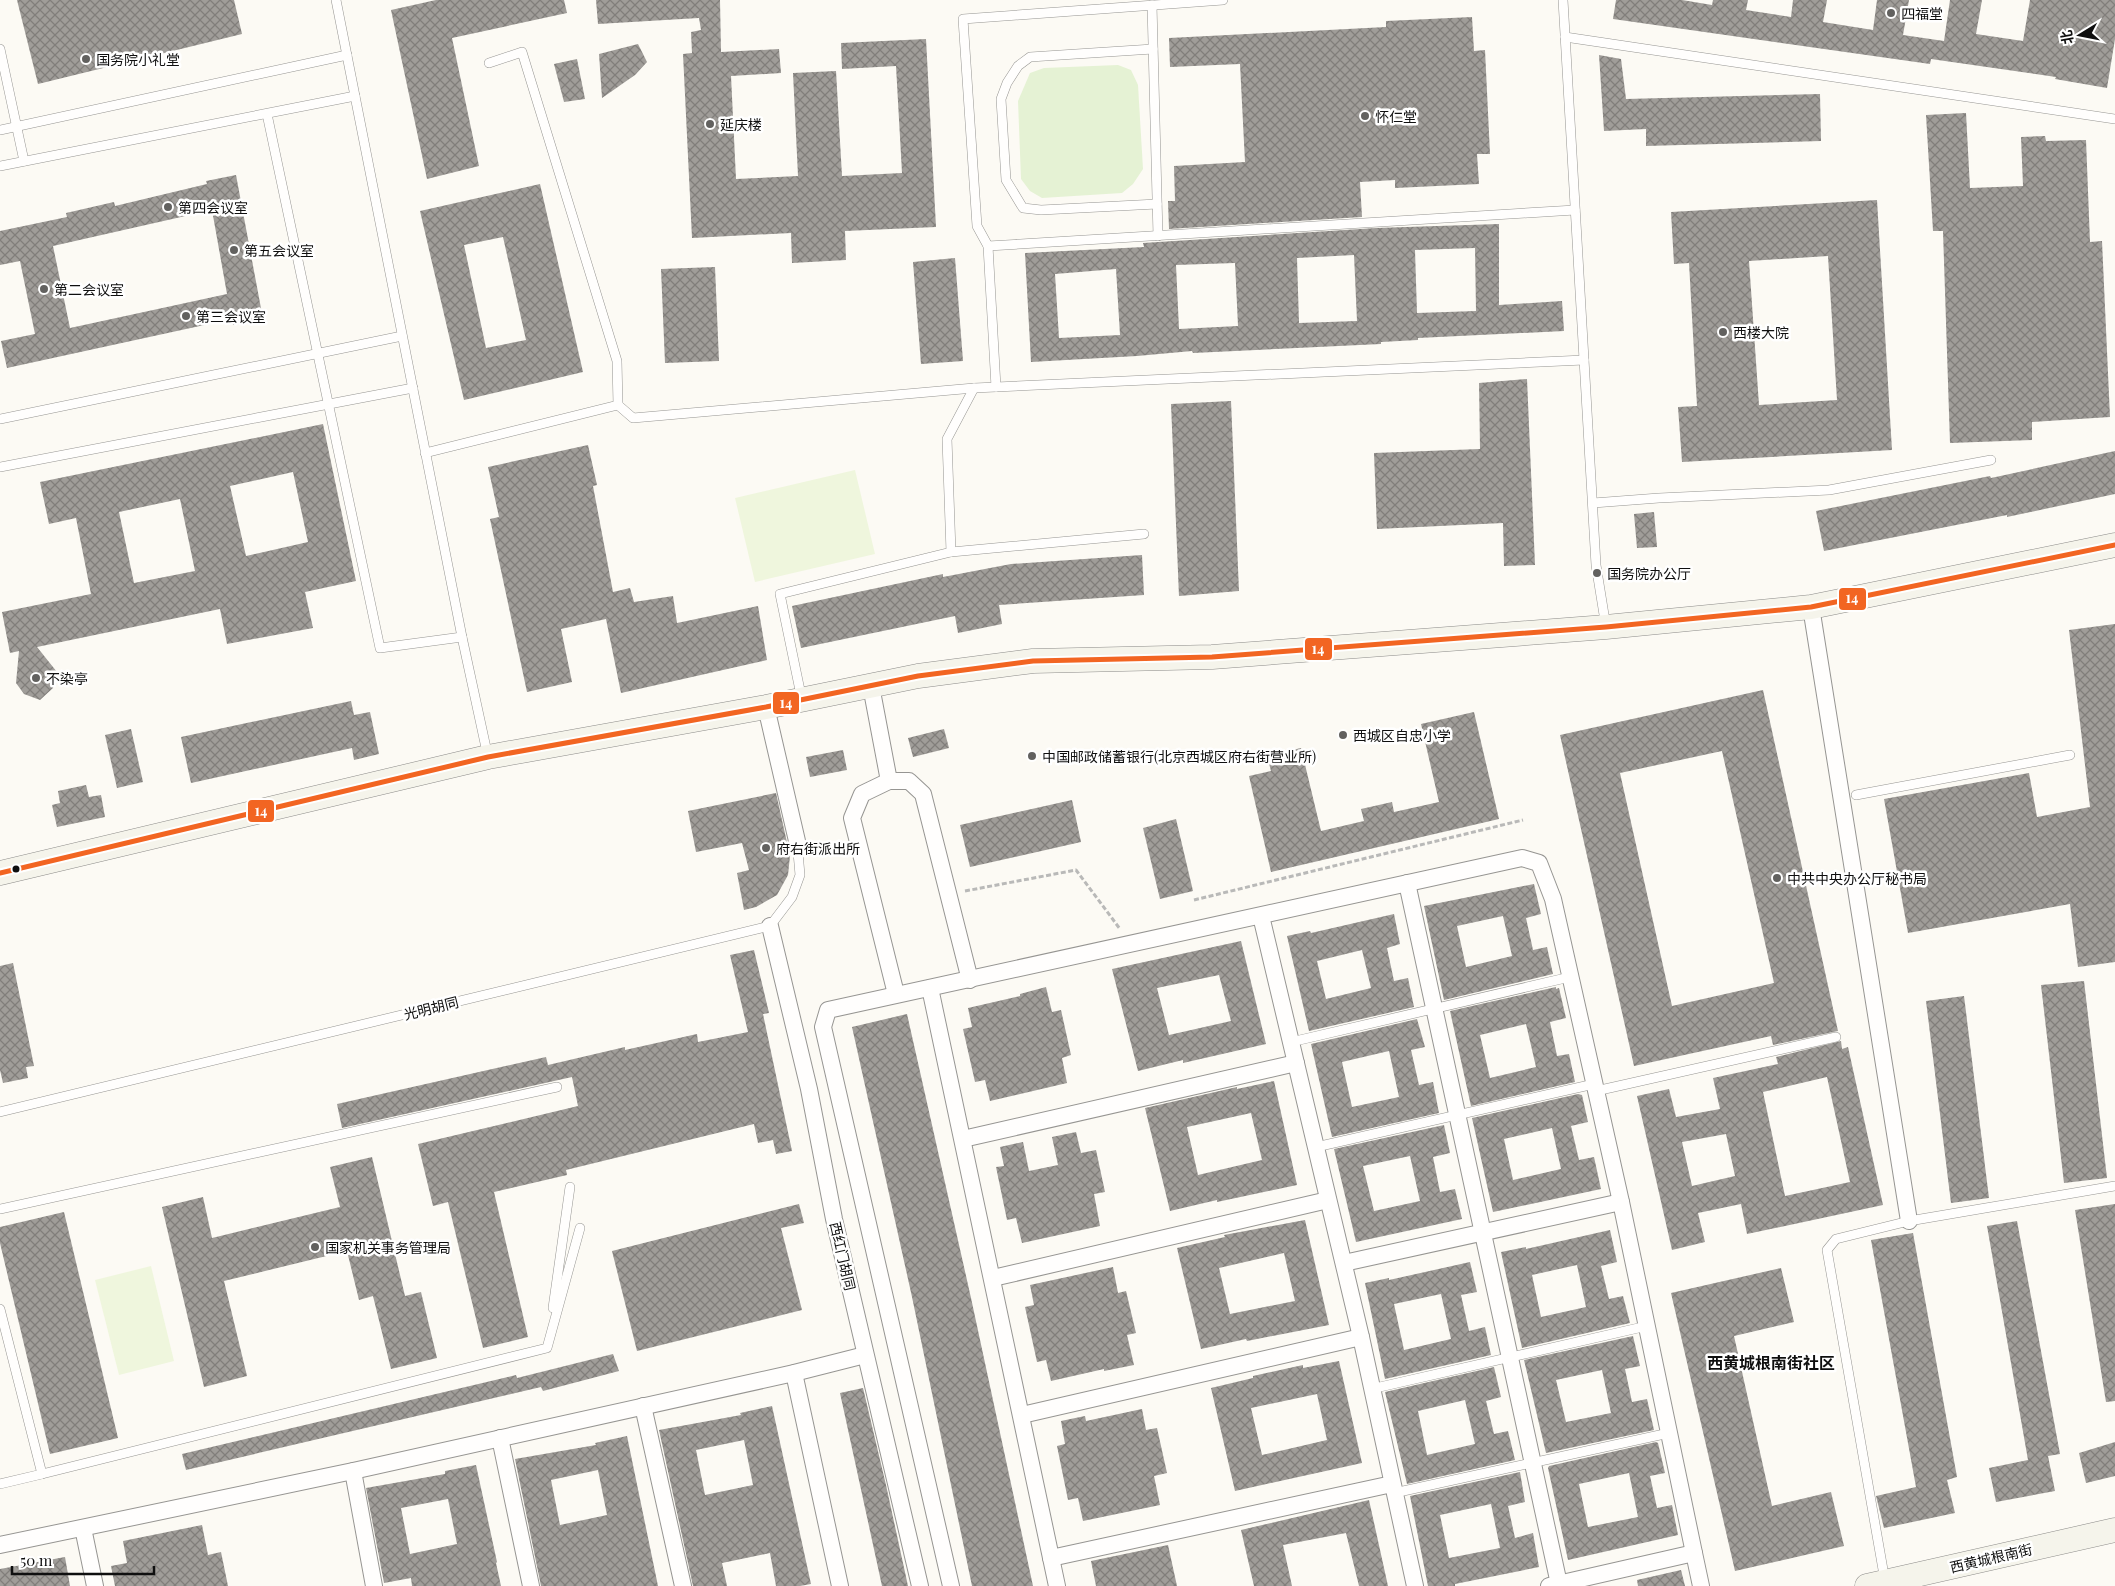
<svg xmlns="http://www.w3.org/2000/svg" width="2115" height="1586" font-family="'Playfair Display','Noto Sans SC',serif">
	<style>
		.grass { fill: #e5f2d4 }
		.pitch { fill: #eff6dd }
		.building { fill: url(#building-cross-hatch); fill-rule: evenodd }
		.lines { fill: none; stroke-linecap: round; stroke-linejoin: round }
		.service-casing { stroke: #969592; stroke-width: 10 }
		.minor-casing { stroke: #969592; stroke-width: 18 }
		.secondary-casing { stroke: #8c8b89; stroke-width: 25 }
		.path { stroke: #b9b9b8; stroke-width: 3; stroke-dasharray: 5 2.5; stroke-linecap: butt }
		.service { stroke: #fffefd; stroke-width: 9 }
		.minor { stroke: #fffefd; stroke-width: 16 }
		.secondary { stroke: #f5f4eb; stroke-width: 24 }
		.bus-1-casing { stroke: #fff; stroke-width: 9 }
		.bus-1 { stroke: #f26522; stroke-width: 5 }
		.poi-dot { fill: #62615f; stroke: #fff; stroke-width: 2 }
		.bus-dot { fill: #0f0f0f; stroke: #fff; stroke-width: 2 }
		.labels { text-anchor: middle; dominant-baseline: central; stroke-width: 5; stroke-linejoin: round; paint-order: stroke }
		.poi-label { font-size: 14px; fill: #0f0f0f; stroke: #fff; text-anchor: start }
		.street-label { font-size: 14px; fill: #0f0f0f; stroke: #fff }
		.quarter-label { font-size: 16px; font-weight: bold; fill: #0f0f0f; stroke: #fff }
		.line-badge { stroke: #fff; stroke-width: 2 }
		.badge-label { font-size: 14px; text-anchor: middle; font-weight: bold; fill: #fff }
	</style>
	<defs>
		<pattern id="building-cross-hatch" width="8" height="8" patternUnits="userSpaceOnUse" patternTransform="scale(1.25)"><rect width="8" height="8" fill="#a09d99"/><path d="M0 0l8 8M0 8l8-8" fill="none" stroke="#817e7b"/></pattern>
	</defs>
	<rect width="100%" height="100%" fill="#fcfaf4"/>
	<!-- grass -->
	<polygon class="grass" points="1118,65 1131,70 1138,85 1143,169 1133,184 1122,193 1042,198 1030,191 1021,179 1018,101 1030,73 1044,68"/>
	<!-- pitch -->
	<g class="pitch">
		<polygon points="855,470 875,554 755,582 735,498"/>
		<polygon points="151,1266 174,1361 119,1375 95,1280"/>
	</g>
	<!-- building -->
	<g class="building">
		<polygon points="17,0 234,0 242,34 38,84"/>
		<polygon points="436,0 564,0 567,13 452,38 479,166 427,179 391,10"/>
		<polygon points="596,0 720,0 721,52 779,49 781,73 731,76 736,179 798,176 793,73 836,71 842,176 902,173 896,66 842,69 841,43 926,39 936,227 845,231 846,260 792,263 791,233 692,238 683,54 692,53 691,32 701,30 699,18 598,24"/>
		<polygon points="1616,0 1682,0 1712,5 1713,0 1748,0 1746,10 1791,17 1793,0 1827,0 1823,22 1873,30 1877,0 1909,0 1903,35 1944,41 1950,0 1982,0 1976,34 2023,41 2030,0 2115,0 2115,39 2107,88 2055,79 2056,77 1931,59 1930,64 1613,19"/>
		<polygon points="1472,17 1474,51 1485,50 1490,154 1477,154 1479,184 1395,188 1395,180 1360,182 1362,217 1169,229 1168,201 1175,201 1174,166 1245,162 1240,64 1170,67 1169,38 1386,27 1386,21"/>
		<polygon points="638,44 647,62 635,75 602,98 599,54"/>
		<polygon points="1599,55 1621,59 1626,99 1820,94 1821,141 1646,146 1646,129 1604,131"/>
		<polygon points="577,59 585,99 564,102 554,64"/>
		<polygon points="1966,113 1970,188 2023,186 2021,137 2045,136 2046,141 2086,140 2090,242 2102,241 2110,417 2032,422 2032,440 1950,443 1943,231 1933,231 1926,115"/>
		<path d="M236 175 263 319 233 325 232 319 7 368 1 341 35 334 20 261 0 265V231L67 217 66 213 114 202 115 206 207 184 206 181ZM212 210 227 294 70 328 53 246Z"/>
		<path d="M540 184 583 372 464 400 420 211ZM503 237 526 340 486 348 464 245Z"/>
		<path d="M1877 200 1892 450 1682 462 1678 407 1697 406 1689 263 1674 264 1671 212ZM1828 256 1837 400 1759 405 1749 261Z"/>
		<path d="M1499 224V305L1562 301 1564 331 1418 338V340L1381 342V344L1193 353 1192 351 1137 356 1031 362 1025 253 1144 247 1143 243 1376 228ZM1475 248 1476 311 1417 313 1415 250ZM1354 255 1357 321 1299 323 1297 258ZM1235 263 1238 326 1179 329 1176 265ZM1116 269 1120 335 1059 338 1055 274Z"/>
		<polygon points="955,258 963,361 921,364 913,262"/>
		<polygon points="715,267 719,361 665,363 661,269"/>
		<polygon points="1527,379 1535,565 1504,566 1503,523 1377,529 1374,453 1480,449 1479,383"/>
		<polygon points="1231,401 1239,591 1179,596 1171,404"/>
		<path d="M323 424 356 581 305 592 313 628 227 644 220 609 37 647 57 672 53 688 40 700 24 694 16 683 19 651 10 653 2 612 91 594 76 518 49 524 40 482ZM293 472 308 542 246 556 230 486ZM180 499 195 571 134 583 119 512Z"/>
		<polygon points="588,445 597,485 593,486 613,592 630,588 634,602 673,596 677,623 758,606 767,660 621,693 606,619 561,629 572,682 527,692 490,519 499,517 488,467"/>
		<polygon points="2115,451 2115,494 2007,517 2007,515 1824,551 1816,511 1990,476 1991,478"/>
		<polygon points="1654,512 1657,547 1637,548 1634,514"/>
		<polygon points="1142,555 1144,595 999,605 1002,624 958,633 955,616 801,648 792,606 943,574 943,577 1011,564"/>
		<polygon points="2115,624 2115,962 2078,967 2070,904 1908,933 1884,799 2029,773 2037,817 2090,807 2069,630"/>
		<path d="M1763 690 1838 1031 1773 1045 1771 1036 1634 1066 1560 735ZM1722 751 1774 983 1672 1006 1620 773Z"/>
		<polygon points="351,701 354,715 370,712 379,754 354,760 352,748 191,783 181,737"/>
		<polygon points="1474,712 1499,819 1271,872 1249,776 1271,771 1267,756 1301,748 1321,831 1364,821 1361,809 1392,802 1394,812 1439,802 1421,724"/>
		<polygon points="131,729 143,782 117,788 105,735"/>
		<polygon points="944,729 949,748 913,757 908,738"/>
		<polygon points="843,750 847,770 810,777 806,757"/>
		<polygon points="86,785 89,797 101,795 105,817 57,827 52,805 60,803 58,791"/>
		<polygon points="776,793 790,856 788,875 777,895 756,907 744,910 737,873 749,870 742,843 696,852 688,811"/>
		<polygon points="1072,800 1081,842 970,867 960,825"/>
		<polygon points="1176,819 1193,891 1160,899 1143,828"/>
		<path d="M1534 884 1541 914 1526 918 1533 950 1547 947 1553 974 1444 1000 1424 906ZM1503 916 1512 956 1466 967 1457 926Z"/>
		<path d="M1394 914 1400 944 1387 948 1394 981 1408 978 1414 1007 1309 1031 1287 936 1310 931 1311 933ZM1362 950 1371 988 1326 999 1317 961Z"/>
		<path d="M1241 941 1266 1044 1183 1063V1060L1138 1071 1112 969ZM1219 975 1231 1021 1169 1035 1157 988Z"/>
		<polygon points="754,950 769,1013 763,1014 792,1151 776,1154 773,1140 758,1143 754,1124 566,1170 567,1175 494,1192 528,1337 483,1348 448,1202 433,1206 418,1144 578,1106 572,1077 342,1128 337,1104 546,1057 548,1065 625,1047 625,1050 697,1034 698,1042 748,1032 730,955"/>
		<polygon points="13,963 34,1066 26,1067 28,1078 3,1083 0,1070 0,966"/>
		<polygon points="2084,981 2107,1178 2064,1183 2041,985"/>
		<polygon points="1046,987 1052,1012 1061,1010 1071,1055 1062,1058 1067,1083 990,1101 985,1080 975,1082 963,1029 972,1027 968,1008 1020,996 1020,994"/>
		<path d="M1556 987V989L1559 988 1566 1018 1550 1022 1557 1056 1569 1054 1575 1082 1471 1106 1450 1011ZM1526 1024 1536 1067 1490 1078 1480 1035Z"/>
		<polygon points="1964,996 1989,1198 1951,1203 1926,1001"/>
		<polygon points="907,1014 971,1298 1033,1586 972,1586 912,1297 852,1027"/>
		<path d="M1417 1019 1425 1047 1411 1050 1419 1085 1433 1082 1439 1113 1332 1137 1311 1044ZM1389 1051 1399 1097 1352 1107 1342 1062Z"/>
		<path d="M1841 1041 1842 1049 1848 1047 1883 1205 1747 1234 1741 1204 1698 1213 1705 1242 1672 1250 1637 1096 1669 1089 1676 1117 1720 1109 1713 1078 1778 1064 1776 1057ZM1827 1077 1850 1182 1785 1196 1763 1092ZM1726 1134 1735 1176 1692 1186 1682 1142Z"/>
		<path d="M1274 1081 1297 1185 1217 1202V1200L1170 1211 1145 1108 1237 1087V1089ZM1251 1113 1262 1160 1198 1175 1187 1127Z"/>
		<path d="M1578 1094 1582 1095 1588 1122 1571 1126 1579 1160 1594 1157 1601 1189 1493 1212 1472 1118ZM1552 1128 1561 1169 1513 1180 1504 1139Z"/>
		<path d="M1444 1125 1450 1153 1433 1157 1440 1192 1455 1189 1462 1219 1356 1242 1334 1149ZM1410 1156 1420 1201 1374 1211 1363 1166Z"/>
		<polygon points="1076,1132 1081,1153 1096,1150 1105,1192 1094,1194 1100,1226 1022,1243 1016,1218 1007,1220 996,1167 1004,1166 1000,1147 1023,1142 1029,1171 1058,1165 1052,1137"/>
		<polygon points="372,1157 405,1296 421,1292 437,1358 391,1369 373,1296 359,1300 347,1251 224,1281 247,1376 204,1387 162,1207 203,1197 212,1238 340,1207 330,1167"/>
		<polygon points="799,1204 804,1223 781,1228 802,1310 637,1351 612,1251"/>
		<polygon points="2115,1204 2115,1401 2106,1402 2075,1210"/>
		<polygon points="64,1212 118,1438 50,1454 0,1243 0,1227"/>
		<path d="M1305 1220 1329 1325 1247 1341 1246 1339 1201 1349 1177 1248 1225 1237 1224 1235ZM1284 1253 1295 1301 1230 1314 1219 1268Z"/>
		<polygon points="2017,1221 2060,1454 2048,1456 2055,1491 1996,1502 1989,1468 2028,1460 1987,1226"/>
		<path d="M1610 1230 1617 1262 1601 1266 1609 1299 1623 1296 1630 1323 1522 1348 1501 1252 1526 1247V1249ZM1577 1265 1586 1307 1541 1317 1532 1275Z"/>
		<polygon points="1913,1233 1957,1477 1947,1480 1955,1513 1884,1528 1876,1496 1916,1487 1871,1240"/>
		<path d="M1470 1262 1477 1292 1461 1295 1469 1331 1485 1327 1491 1355 1385 1379 1365 1283 1389 1278V1280ZM1441 1294 1451 1339 1404 1350 1394 1304Z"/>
		<polygon points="1113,1267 1118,1293 1126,1291 1136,1333 1127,1335 1134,1365 1104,1371 1104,1369 1051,1381 1046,1360 1037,1362 1025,1307 1034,1305 1030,1285"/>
		<polygon points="1781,1268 1794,1322 1734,1336 1772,1506 1831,1492 1844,1546 1735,1571 1671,1293"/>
		<path d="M1633 1336 1640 1366 1625 1369 1632 1402 1647 1399 1654 1430 1546 1453 1524 1360ZM1602 1370 1611 1413 1566 1422 1556 1380Z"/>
		<polygon points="613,1354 619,1371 543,1391 541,1387 186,1470 182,1454 516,1375 517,1378"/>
		<path d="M1339 1361 1362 1463 1235 1491 1211 1388 1253 1378V1376L1303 1365V1368ZM1317 1394 1327 1440 1262 1455 1251 1408Z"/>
		<path d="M1494 1367 1501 1397 1486 1401 1494 1434 1508 1431 1515 1460 1407 1484 1385 1392ZM1465 1400 1475 1444 1427 1455 1418 1411Z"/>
		<polygon points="863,1388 886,1485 908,1586 882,1586 840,1393"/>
		<path d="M772 1406 811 1584 800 1586H776L770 1553 722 1563 727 1586H693L659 1430 741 1415 740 1413ZM744 1440 753 1485 705 1495 696 1450Z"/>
		<polygon points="1142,1409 1146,1430 1157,1428 1167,1473 1154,1476 1160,1505 1083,1521 1078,1498 1068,1500 1057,1446 1065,1444 1061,1421 1085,1416 1086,1421"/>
		<path d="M627 1436 658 1586H541L515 1459 596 1445 595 1443ZM598 1470 607 1515 560 1525 551 1480Z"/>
		<path d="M1656 1442 1658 1443 1665 1473 1650 1476 1657 1508 1672 1505 1678 1535 1568 1560 1548 1468 1549 1466ZM1629 1473 1638 1517 1588 1527 1579 1484Z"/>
		<polygon points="2115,1442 2115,1476 2086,1483 2079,1453"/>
		<path d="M476 1465 497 1562 496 1563 501 1586H412L411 1578 384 1583 366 1488 445 1474V1471ZM448 1499 457 1544 410 1554 401 1508Z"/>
		<path d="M1520 1472 1525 1502 1508 1506 1515 1538 1533 1533 1539 1567 1455 1584V1586H1428L1410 1496ZM1491 1504 1500 1548 1449 1558 1440 1515Z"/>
		<polygon points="1369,1500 1388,1586 1359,1586 1346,1533 1283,1545 1292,1586 1254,1586 1241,1530"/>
		<polygon points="202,1525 208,1555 221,1552 228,1586 115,1586 111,1566 127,1563 123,1541"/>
		<polygon points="1168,1545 1177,1586 1096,1586 1091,1561"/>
		<polygon points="65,1557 70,1586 0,1586 0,1569"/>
		<polygon points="1681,1570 1685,1586 1638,1586 1637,1580"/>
	</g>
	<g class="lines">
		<defs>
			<g id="service">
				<polyline points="336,0 462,637 488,757"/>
				<polyline points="1563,0 1596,565 1606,627"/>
				<polyline points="1152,5 1158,236"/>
				<polyline points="1565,37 2115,119"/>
				<polyline points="0,49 24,161"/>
				<polyline points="1153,49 1030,57 1018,66 1007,83 1001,99 1006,180 1023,208 1041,210 1157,204"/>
				<polyline points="267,114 380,648 462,637"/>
				<polyline points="0,130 347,55"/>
				<polyline points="0,166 355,96"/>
				<polyline points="988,246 1575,210"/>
				<polyline points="996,387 988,246 977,226 963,19 1223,0"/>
				<polyline points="618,405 633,418 974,388 1584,360"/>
				<polyline points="0,419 402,336"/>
				<polyline points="425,453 618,405 617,361 522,52 489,63"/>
				<polyline points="0,467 413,388"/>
				<polyline points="1593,503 1659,498 1829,490 1991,460"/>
				<polyline points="951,552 1144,534"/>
				<polyline points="802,700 780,594 951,552 947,439 974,388"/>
				<polyline points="1856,795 2070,755"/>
				<polyline points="1291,1042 1570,977"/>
				<polyline points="1596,1091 1836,1037"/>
				<polyline points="0,1112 770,926 792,897 800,875 797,841"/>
				<polyline points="1316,1147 1594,1084"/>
				<polyline points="0,1209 557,1087"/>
				<polyline points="553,1308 570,1187"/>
				<polyline points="0,1309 42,1474 0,1484"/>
				<polyline points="1371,1389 1647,1326"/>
				<polyline points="42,1474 547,1348 580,1228"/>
				<polyline points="1394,1493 1669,1433"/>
				<polyline points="1885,1581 1827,1250 1836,1239 1909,1221 2115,1186"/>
			</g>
			<g id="minor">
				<polyline points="1811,607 1909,1221"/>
				<polyline points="871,686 889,781 862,794 852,818 896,994"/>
				<polyline points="766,707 797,841"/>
				<polyline points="889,781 909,781 923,794 970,980"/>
				<polyline points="1407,883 1559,1584"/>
				<polyline points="1261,916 1361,1337 1415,1586"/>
				<polyline points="770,926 809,1089 834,1219 920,1586"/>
				<polyline points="930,988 1057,1586"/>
				<polyline points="963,1139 1296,1063"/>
				<polyline points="1344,1263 1621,1202"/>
				<polyline points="993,1278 1328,1200"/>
				<polyline points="794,1373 840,1586"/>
				<polyline points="643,1406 683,1586"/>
				<polyline points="1022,1415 1361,1337"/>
				<polyline points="500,1438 531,1586"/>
				<polyline points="353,1471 374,1586"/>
				<polyline points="83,1528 95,1586"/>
				<polyline points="0,1545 353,1471 794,1373 865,1355"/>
				<polyline points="1694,1553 1701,1586"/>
				<polyline points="1051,1558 1392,1484"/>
				<polyline points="951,1586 823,1027 828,1010 1522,858 1539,863 1553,899 1621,1202 1694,1553 1549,1586"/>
			</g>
			<g id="secondary">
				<polyline points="0,873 488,757 766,707 918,676 1033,661 1212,657 1606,627 1811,607 2115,545"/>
				<polyline points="1867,1586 2115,1530"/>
			</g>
		</defs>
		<!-- service casing -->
		<use href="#service" class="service-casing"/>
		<!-- minor casing -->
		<use href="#minor" class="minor-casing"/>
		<!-- secondary casing -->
		<use href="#secondary" class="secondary-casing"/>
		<!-- path -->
		<g class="path">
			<polyline points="965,891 1076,870 1120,929"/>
			<polyline points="1194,900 1523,820"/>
		</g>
		<!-- service -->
		<use href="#service" class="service"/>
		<!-- minor -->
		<use href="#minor" class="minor"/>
		<!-- secondary -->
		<use href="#secondary" class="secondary"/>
		<defs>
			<polyline id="bus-1" points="0,873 488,757 766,707 918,676 1033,661 1212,657 1606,627 1811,607 2115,545"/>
		</defs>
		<!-- bus-1 casing -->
		<use href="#bus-1" class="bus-1-casing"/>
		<!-- bus-1 -->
		<use href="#bus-1" class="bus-1"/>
	</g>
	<!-- markers -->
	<g class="poi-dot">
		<circle cx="1891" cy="13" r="5"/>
		<circle cx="86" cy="59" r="5"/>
		<circle cx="1365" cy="116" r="5"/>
		<circle cx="710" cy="124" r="5"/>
		<circle cx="168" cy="207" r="5"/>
		<circle cx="234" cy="250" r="5"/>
		<circle cx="44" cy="289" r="5"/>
		<circle cx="186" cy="316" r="5"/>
		<circle cx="1723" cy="332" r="5"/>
		<circle cx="1597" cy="573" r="5"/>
		<circle cx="36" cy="678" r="5"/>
		<circle cx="1343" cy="735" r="5"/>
		<circle cx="1032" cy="756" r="5"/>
		<circle cx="766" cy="848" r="5"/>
		<circle cx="1777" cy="878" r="5"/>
		<circle cx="315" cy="1247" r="5"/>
	</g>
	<circle class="bus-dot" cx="16" cy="869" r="4.5"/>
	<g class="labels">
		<!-- poi labels -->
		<g class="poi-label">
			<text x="1901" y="13">四福堂</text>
			<text x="96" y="59">国务院小礼堂</text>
			<text x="1375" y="116">怀仁堂</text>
			<text x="720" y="124">延庆楼</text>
			<text x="178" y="207">第四会议室</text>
			<text x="244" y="250">第五会议室</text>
			<text x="54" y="289">第二会议室</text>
			<text x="196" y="316">第三会议室</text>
			<text x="1733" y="332">西楼大院</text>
			<text x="1607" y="573">国务院办公厅</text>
			<text x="46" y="678">不染亭</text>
			<text x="1353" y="735">西城区自忠小学</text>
			<text x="1042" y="756">中国邮政储蓄银行(北京西城区府右街营业所)</text>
			<text x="776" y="848">府右街派出所</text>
			<text x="1787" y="878">中共中央办公厅秘书局</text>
			<text x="325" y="1247">国家机关事务管理局</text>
		</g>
		<!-- street labels -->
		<g class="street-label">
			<text transform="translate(431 1008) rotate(-14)">光明胡同</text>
			<text transform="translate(843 1256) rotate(77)">西红门胡同</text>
			<text transform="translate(1991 1558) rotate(-13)">西黄城根南街</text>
		</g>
		<!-- quarter labels -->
		<g class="quarter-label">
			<text x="1771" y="1362">西黄城根南街社区</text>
		</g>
	</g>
	<g class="line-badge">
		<rect x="1838" y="587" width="29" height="24" rx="5" fill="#f26522"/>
		<rect x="1304" y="637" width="29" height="24" rx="5" fill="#f26522"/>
		<rect x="772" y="691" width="28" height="24" rx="5" fill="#f26522"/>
		<rect x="247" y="799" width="28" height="24" rx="5" fill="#f26522"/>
	</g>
	<g class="badge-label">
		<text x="1852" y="603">14</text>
		<text x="1318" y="654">14</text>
		<text x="786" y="708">14</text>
		<text x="261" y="816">14</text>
	</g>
	<!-- north arrow -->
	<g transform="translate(2080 35) rotate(260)" stroke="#ffffff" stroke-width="4" paint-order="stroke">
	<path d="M0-4L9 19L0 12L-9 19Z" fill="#0f0f0f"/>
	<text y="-8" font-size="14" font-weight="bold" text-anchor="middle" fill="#0f0f0f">北</text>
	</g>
	<!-- scale -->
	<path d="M12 1566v8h142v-8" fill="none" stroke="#0f0f0f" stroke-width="2.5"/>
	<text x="20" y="1566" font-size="15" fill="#0f0f0f" stroke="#ffffff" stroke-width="4" paint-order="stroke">50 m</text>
</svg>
